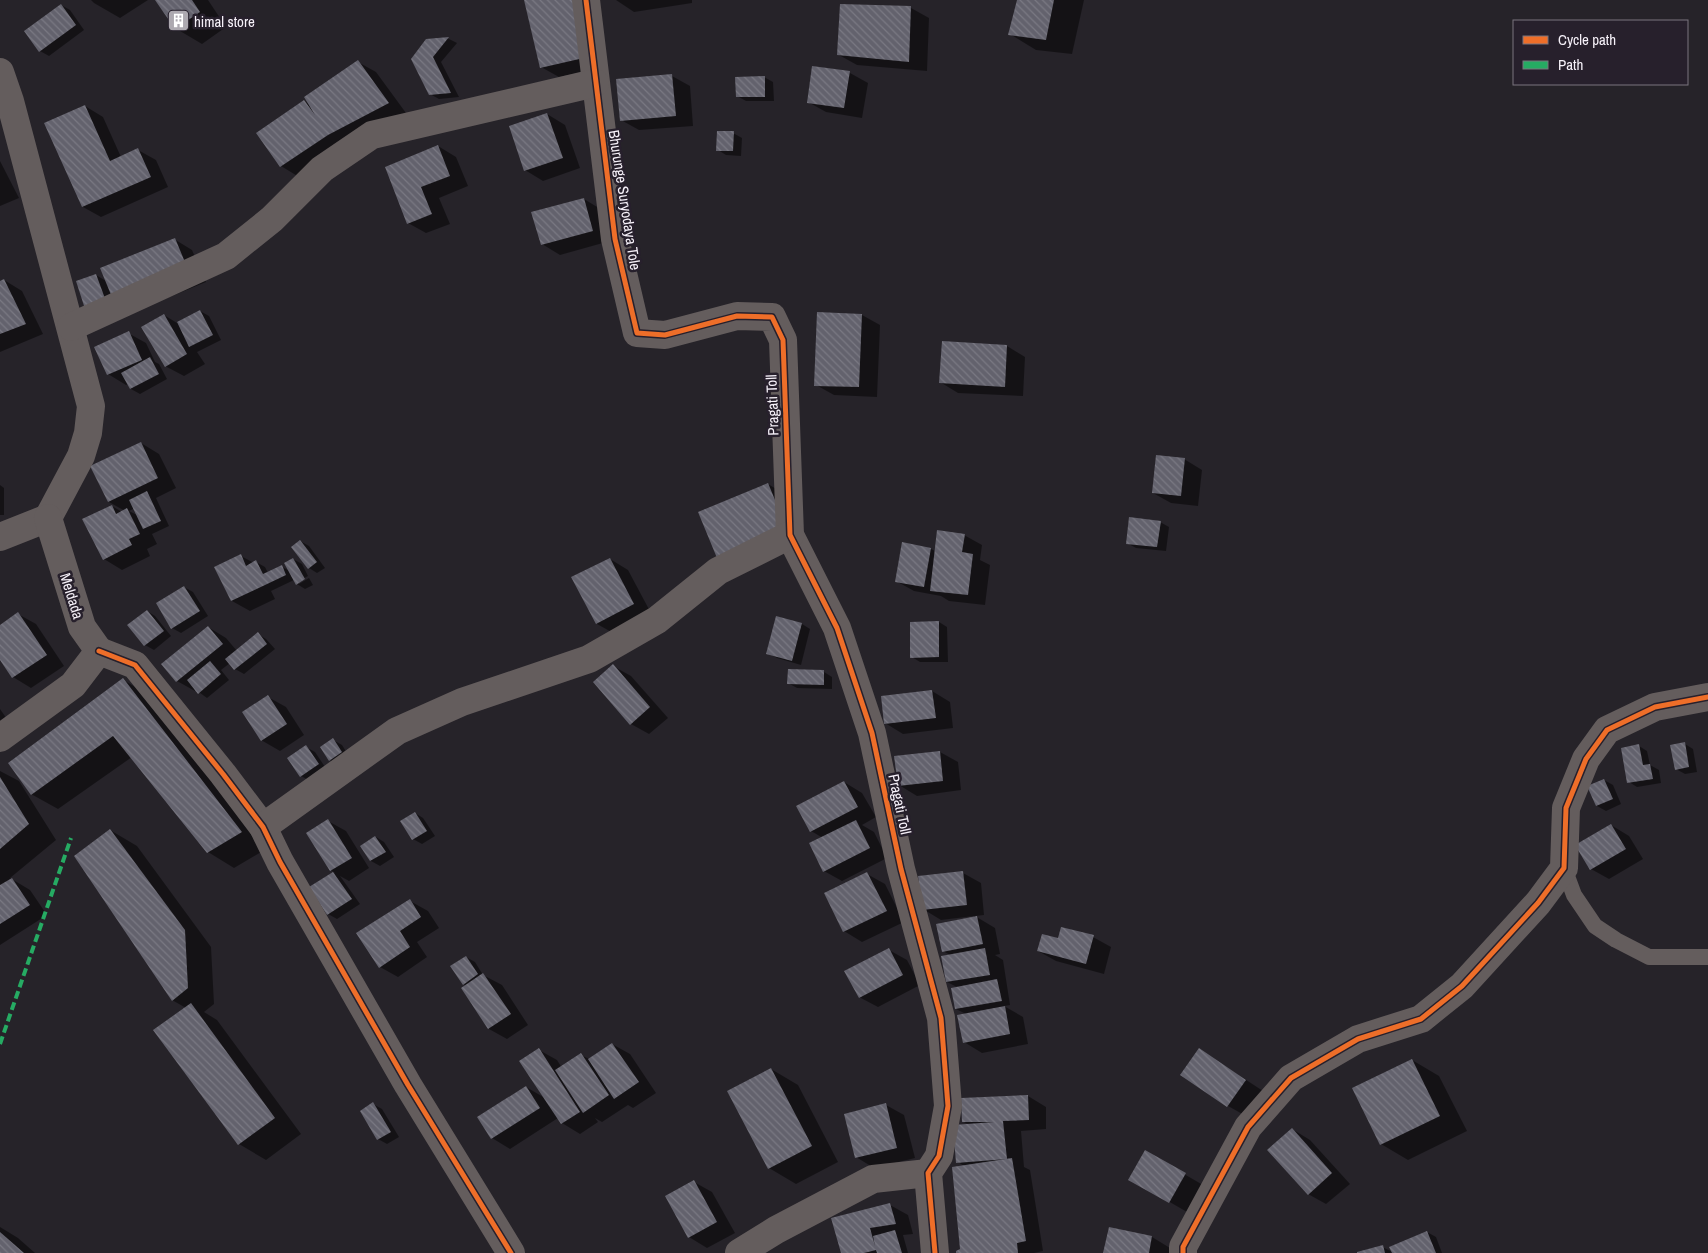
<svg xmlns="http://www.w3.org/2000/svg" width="1708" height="1253" font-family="'Archivo Narrow',sans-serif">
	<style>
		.shadow { fill: #0007; fill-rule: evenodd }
		.building { fill: url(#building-back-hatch) }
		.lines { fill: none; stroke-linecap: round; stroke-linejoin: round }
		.lane { stroke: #645d5d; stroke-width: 16 }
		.street { stroke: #645d5d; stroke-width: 28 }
		.quiet { stroke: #26ab63; stroke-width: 4; stroke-dasharray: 8 4; stroke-linecap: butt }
		.cycleway-casing { stroke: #27202c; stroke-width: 8 }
		.cycleway { stroke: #ee6e29; stroke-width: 5 }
		.labels { text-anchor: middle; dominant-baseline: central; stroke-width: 5; stroke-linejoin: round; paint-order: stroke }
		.poi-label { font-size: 15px; fill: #f6f1f9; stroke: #27202c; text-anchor: start }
		.street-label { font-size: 15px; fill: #f6f1f9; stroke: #27202c }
	</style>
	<defs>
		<pattern id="building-back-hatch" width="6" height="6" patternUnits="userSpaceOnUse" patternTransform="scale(1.25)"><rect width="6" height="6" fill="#63626d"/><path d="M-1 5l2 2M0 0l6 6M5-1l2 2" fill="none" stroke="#7a7983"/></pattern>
	</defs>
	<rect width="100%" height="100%" fill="#262329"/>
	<!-- shadow -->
	<g class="shadow">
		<polygon points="91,0 148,0 120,18 94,3"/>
		<polygon points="156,0 208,0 226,27 202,44 175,28"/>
		<polygon points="526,0 606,67 559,77 541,67"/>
		<polygon points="616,0 692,0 692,3 634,12"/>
		<polygon points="1018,0 1084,0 1072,54 1036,50 1010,34"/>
		<polygon points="61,5 70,10 84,30 49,56 40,51"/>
		<polygon points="841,5 911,8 929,18 927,71 857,65 839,55"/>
		<polygon points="449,39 457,43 441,62 459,97 439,99 430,94 427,40"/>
		<polygon points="358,62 376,72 406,113 299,177 281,166 304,101 310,105"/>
		<polygon points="850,73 868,83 862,118 826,112 808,102"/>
		<polygon points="672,76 690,86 693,126 639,130 621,120"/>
		<polygon points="764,77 773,82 774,101 746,101 737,96"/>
		<polygon points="85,106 103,117 121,157 138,150 156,160 168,187 101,217 83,207 46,124"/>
		<polygon points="547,114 565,125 580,168 543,181 525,170"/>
		<polygon points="733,133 742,138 741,156 726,155 718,150"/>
		<polygon points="438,146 456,157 468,186 439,198 450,224 426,233 408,223 386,167"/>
		<polygon points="0,161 19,198 0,206"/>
		<polygon points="584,199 602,210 610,241 560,255 542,244"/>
		<polygon points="174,239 192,250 206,282 133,312 96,316 96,275 106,281"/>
		<polygon points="4,280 22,291 43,334 0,352 0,282"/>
		<polygon points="200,311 209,316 221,340 197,352 205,364 184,376 165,366 164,315 177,323"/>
		<polygon points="862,315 880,325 877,397 834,395 816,385"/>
		<polygon points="128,333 146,343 155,362 159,364 167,379 140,394 131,389 129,384 126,385 108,374 96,347"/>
		<polygon points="1007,346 1025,357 1023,396 958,393 940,382"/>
		<path d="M141 443 159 454 176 488 156 498 169 526 152 534 157 544 147 549 150 556 122 570 104 559 112 506 122 512 125 511 109 502ZM135 508 139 516 129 511Z"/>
		<polygon points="1184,459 1202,470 1198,506 1171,503 1153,493"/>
		<polygon points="768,484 786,495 737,568"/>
		<polygon points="0,485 4,488 4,515 0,515"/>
		<polygon points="1160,522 1169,527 1166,551 1136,548 1127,543"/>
		<polygon points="964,535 982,545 980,560 990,565 985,605 949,601 941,596 914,591 896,581 931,549 935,551"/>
		<polygon points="300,541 309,546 325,568 317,573 309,568"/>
		<polygon points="241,556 254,563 256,562 265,567 268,573 282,567 290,571 293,559 302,564 308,576 299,581 299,584 309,578 313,585 305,589 297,584 294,580 271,591 275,599 250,611 232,601"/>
		<polygon points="610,559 628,570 652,615 615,634 597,624"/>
		<polygon points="184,587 193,592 208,616 181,633 172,628"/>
		<polygon points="147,611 155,616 171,636 154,650 145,645"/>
		<polygon points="18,614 36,624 64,666 31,688 13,677 0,658 0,626"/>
		<polygon points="939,622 947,627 948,662 920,662 912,657"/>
		<polygon points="802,624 810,629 801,665 777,658 768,653"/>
		<polygon points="208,627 226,638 237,651 258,634 266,639 275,649 244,674 235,669 230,663 221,670 229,680 207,698 196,690 195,691 177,681"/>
		<polygon points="613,666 631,676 668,718 649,734 631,724 594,682"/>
		<polygon points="824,672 832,677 832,689 797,688 788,683"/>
		<polygon points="123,680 150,695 268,848 234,868 208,852 132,757 58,809 31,794"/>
		<polygon points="932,691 950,702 953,728 903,734 885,723 882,697"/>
		<polygon points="268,697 286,707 304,735 280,751 261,740"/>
		<polygon points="0,709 16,732 0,742"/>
		<polygon points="333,740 342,745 350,758 339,765 330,760 322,747"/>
		<polygon points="1685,744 1693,749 1697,772 1685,774 1676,769"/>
		<polygon points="1639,746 1647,751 1650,765 1659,770 1661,783 1637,787 1629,782"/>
		<polygon points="306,747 315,752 327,770 310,781 301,776"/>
		<polygon points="940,752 958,762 961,790 917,796 899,785"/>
		<polygon points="0,771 19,781 56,840 10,878 30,890 47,915 0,945"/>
		<polygon points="1604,780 1613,785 1621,804 1606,811 1597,806"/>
		<polygon points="844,782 862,793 876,817 862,825 874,832 887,858 842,881 824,871 823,838 811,831"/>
		<polygon points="415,813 423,818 435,836 422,844 413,839 401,822"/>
		<polygon points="328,821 346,831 369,868 349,881 340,876 360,904 337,919 328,914 311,888 335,873 331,870"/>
		<polygon points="1611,825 1629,836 1643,859 1609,879 1591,869"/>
		<polygon points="110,830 137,846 211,947 214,1004 204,1012 217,1020 301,1134 266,1160 239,1144 186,1008 172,1000"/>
		<polygon points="376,837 384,842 394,857 380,866 371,861 362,846"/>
		<polygon points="963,873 981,883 984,915 975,916 995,928 1000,954 995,955 1003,960 1010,1005 1004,1006 1023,1017 1028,1044 982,1053 964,1042 966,1014 956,1009 959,988 947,982 950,955 943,951 974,918 974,916 941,920 923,909"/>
		<polygon points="867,874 885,884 904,922 862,942 844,931"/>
		<polygon points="410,901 428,911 439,928 417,942 427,957 398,977 380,967"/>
		<polygon points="1093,937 1111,947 1104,974 1056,961 1038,951"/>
		<polygon points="889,950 907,960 920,985 878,1007 859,997"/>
		<polygon points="466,957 475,962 483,975 502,985 528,1025 507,1039 489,1029 462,988 467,986 463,984"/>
		<polygon points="612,1044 630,1054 656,1093 633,1108 628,1105 602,1122 595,1118 598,1122 580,1134 562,1123 558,1118 510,1149 492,1138 479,1117 526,1087 545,1098 539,1050 557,1060 562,1068 581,1055 589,1059"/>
		<polygon points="1199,1049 1263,1091 1246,1116 1228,1106"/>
		<polygon points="1412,1060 1439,1076 1467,1131 1408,1160 1381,1144"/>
		<polygon points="771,1069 798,1085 838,1162 796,1184 769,1168"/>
		<polygon points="1028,1096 1046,1107 1046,1129 1021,1131 1024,1167 1030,1170 1043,1251 1034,1253 957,1253 962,1250 964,1166 958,1162 970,1125 964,1122"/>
		<polygon points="373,1104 382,1109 399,1137 387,1144 378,1139"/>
		<polygon points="886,1105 904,1115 915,1158 874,1168 856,1157"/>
		<polygon points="1292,1129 1310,1140 1350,1184 1326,1204 1308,1194"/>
		<polygon points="1146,1152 1203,1185 1187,1212 1130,1179"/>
		<polygon points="694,1182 712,1192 735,1233 707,1248 689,1237"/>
		<polygon points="890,1205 908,1215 913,1234 903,1235 908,1253 843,1253"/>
		<polygon points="0,1227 18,1238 35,1253 0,1253"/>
		<polygon points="1110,1228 1152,1237 1170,1248 1169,1253 1105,1253"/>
		<polygon points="1427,1232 1436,1237 1442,1253 1360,1253 1382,1247 1393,1252"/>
	</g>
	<!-- building -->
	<g class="building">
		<polygon points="155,0 192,0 200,12 175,29"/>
		<polygon points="524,0 575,0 588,57 540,68"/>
		<polygon points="1017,0 1054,0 1046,40 1008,35"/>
		<polygon points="61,4 76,25 39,52 24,31"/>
		<polygon points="840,4 911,6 909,62 837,55"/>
		<polygon points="449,37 433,57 451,93 429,95 411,59 426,39"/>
		<polygon points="358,60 389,103 328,135 280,167 256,133 304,100 315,115 304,97"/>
		<polygon points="812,66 850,71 844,108 807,103"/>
		<polygon points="672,74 676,116 620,121 616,79"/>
		<polygon points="765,76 765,97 736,97 735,77"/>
		<polygon points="85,105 110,161 138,148 151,177 82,207 44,123"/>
		<polygon points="547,113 563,158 524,171 509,126"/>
		<polygon points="717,131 734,131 733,151 716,151"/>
		<polygon points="438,145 450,176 421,187 432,214 407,224 385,167"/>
		<polygon points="584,198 593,231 541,245 531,212"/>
		<polygon points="175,238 189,272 114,302 100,268"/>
		<polygon points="96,274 107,304 86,312 76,281"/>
		<polygon points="4,279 26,324 0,334 0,281"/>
		<polygon points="200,310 213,335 189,347 177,322"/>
		<polygon points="817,312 862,314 859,387 814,386"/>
		<polygon points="164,314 187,354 165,367 141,327"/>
		<polygon points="129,331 142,360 107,375 94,347"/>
		<polygon points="942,341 1007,345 1005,387 939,383"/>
		<polygon points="150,357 159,374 130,389 121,373"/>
		<polygon points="141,442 158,478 108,502 90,466"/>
		<polygon points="1156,455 1185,458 1181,496 1152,493"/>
		<polygon points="768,483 787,529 717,558 698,512"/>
		<polygon points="147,491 161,521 143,529 129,500"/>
		<polygon points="112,505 116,514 127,508 140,534 129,539 132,545 103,560 82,519"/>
		<polygon points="1129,517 1161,521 1157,547 1126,544"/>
		<polygon points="937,530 965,534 962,552 973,554 968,595 930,591"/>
		<polygon points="300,540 317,562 308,569 291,547"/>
		<polygon points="902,542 931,548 924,587 895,582"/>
		<polygon points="241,554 246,566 256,560 263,574 282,565 286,575 231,601 214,567"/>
		<polygon points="293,558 305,579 296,585 284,563"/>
		<polygon points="610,558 634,604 596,624 571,577"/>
		<polygon points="184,586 200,611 171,629 156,603"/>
		<polygon points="147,610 164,631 144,646 127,625"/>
		<polygon points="18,612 47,655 12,678 0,660 0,625"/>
		<polygon points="776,616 802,623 792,661 766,654"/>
		<polygon points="939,621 939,657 910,658 910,622"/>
		<polygon points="208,626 223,644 176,682 161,664"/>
		<polygon points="258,632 267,644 234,670 225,659"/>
		<polygon points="210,661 221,674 198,694 187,680"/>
		<polygon points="613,664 650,707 630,725 593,682"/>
		<polygon points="788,669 824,670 824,685 787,684"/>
		<polygon points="123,678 242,832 207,853 113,736 31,795 8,763"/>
		<polygon points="932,690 936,718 884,724 881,696"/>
		<polygon points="268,695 287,724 261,741 242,712"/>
		<polygon points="333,738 342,752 329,761 320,747"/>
		<polygon points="1685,742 1689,767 1675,770 1670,745"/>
		<polygon points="1639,744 1643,765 1650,764 1653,779 1627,783 1621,748"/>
		<polygon points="306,745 319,764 300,777 287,758"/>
		<polygon points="940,751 943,781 898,786 894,756"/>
		<polygon points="0,777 29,824 0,849"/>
		<polygon points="1604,779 1613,799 1596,806 1587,786"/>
		<polygon points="844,781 858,807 810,832 796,806"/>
		<polygon points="415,812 427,831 412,840 400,821"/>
		<polygon points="328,819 352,858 330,871 306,833"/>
		<polygon points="856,820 870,848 823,872 809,843"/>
		<polygon points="1611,824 1626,849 1590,870 1575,845"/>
		<polygon points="110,829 185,930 188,988 172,1001 74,856"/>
		<polygon points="375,836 386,852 370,861 360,846"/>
		<polygon points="963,871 967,905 922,910 918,876"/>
		<polygon points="333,872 352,899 327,915 309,887"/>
		<polygon points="867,872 887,911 843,932 824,893"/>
		<polygon points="12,878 30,905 0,924 0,885"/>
		<polygon points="410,899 421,917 400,931 410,947 379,968 356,933"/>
		<polygon points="977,916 983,944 942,952 936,924"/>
		<polygon points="1061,927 1094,935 1086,964 1037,951 1042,934 1058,938"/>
		<polygon points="889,948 903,975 859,998 844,971"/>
		<polygon points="985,948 990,975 946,982 941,956"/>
		<polygon points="466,956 478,974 463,985 450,966"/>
		<polygon points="483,973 511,1014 488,1029 461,988"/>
		<polygon points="997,979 1002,1001 955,1009 951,988"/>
		<polygon points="191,1003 275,1118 238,1145 153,1030"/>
		<polygon points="1005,1006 1010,1034 963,1043 957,1015"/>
		<polygon points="612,1043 639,1082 614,1099 588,1059"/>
		<polygon points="539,1048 580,1112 561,1124 519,1061"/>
		<polygon points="1199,1048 1246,1080 1227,1107 1180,1075"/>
		<polygon points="581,1053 609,1095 583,1113 555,1070"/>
		<polygon points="1412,1059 1440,1116 1380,1145 1352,1088"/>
		<polygon points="771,1068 812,1146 768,1169 727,1091"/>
		<polygon points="526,1086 540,1108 491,1139 477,1117"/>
		<polygon points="1028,1095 1029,1120 1003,1121 1007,1159 956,1163 953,1125 994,1122 962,1122 961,1098"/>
		<polygon points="373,1102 391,1132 377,1140 360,1111"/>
		<polygon points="886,1103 897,1148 855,1158 844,1114"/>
		<polygon points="1292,1128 1332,1173 1308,1195 1267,1150"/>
		<polygon points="1145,1150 1186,1173 1169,1203 1128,1180"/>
		<polygon points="1012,1158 1026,1241 1017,1243 1018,1253 956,1253 956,1251 960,1249 952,1167"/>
		<polygon points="694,1180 717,1222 688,1238 665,1196"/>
		<polygon points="890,1203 896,1224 870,1228 875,1246 873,1236 895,1230 902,1253 877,1253 876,1250 864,1253 841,1253 831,1218"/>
		<polygon points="1109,1227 1152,1236 1149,1253 1103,1253"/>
		<polygon points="1427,1231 1436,1253 1392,1253 1389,1247"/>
		<polygon points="0,1232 24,1253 0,1253"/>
		<polygon points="1383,1245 1385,1253 1357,1253 1357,1252"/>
	</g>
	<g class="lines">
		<!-- lane -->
		<polyline class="lane" points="1564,868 1574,895 1595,926 1616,940 1649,957 1708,957"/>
		<!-- street -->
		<g class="street">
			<polyline points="586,0 615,239 637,333 665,335 737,316 772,317 783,340 790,535 837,628 872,733 901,869 941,1018 948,1106 939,1156 928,1173 935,1253"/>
			<polyline points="0,72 10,101 91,406 88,433 81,456 48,518"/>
			<polyline points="71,327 226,256 272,219 322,169 372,135 595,83"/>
			<polyline points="0,537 48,518"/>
			<polyline points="99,651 135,665 223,774 263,827 280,862 408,1085 511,1253"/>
			<polyline points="0,738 73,685 99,651 82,627 48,518"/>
			<polyline points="263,827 397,731 462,702 589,659 657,620 718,571 790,535"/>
			<polyline points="739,1253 776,1230 873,1179 928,1173"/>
			<polyline points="1183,1253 1183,1247 1248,1127 1291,1078 1358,1039 1421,1019 1462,986 1538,903 1564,868 1566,808 1586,759 1607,730 1655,707 1708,697"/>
		</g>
		<!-- quiet -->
		<polyline class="quiet" points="0,1044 71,838"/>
		<defs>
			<g id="cycleway">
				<polyline points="586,0 615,239 637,333 665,335 737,316 772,317 783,340 790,535 837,628 872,733 901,869 941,1018 948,1106 939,1156 928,1173 935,1253"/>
				<polyline points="99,651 135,665 223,774 263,827 280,862 408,1085 511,1253"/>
				<polyline points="1183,1253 1183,1247 1248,1127 1291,1078 1358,1039 1421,1019 1462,986 1538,903 1564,868 1566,808 1586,759 1607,730 1655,707 1708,697"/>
			</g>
		</defs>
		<!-- cycleway casing -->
		<use href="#cycleway" class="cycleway-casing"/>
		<!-- cycleway -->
		<use href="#cycleway" class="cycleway"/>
	</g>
	<!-- icons -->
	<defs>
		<symbol id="building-square" viewBox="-11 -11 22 22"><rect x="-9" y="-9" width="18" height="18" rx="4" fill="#ada9b0" stroke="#27202c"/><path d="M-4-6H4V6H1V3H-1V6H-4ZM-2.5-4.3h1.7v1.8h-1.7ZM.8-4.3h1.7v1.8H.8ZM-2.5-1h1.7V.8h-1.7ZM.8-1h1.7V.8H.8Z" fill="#fff"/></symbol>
	</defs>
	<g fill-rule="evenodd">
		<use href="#building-square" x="166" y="8" width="25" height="25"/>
	</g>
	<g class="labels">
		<!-- poi labels -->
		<g class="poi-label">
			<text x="194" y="21">himal store</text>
		</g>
		<!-- street labels -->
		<g class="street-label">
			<text transform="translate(625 200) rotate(81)">Bhurunge Suryodaya Tole</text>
			<text transform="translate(772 405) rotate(-92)">Pragati Toll</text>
			<text transform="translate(72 596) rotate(73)">Meldada</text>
			<text transform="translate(900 804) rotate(78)">Pragati Toll</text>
		</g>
	</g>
	<!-- legend -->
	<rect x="1513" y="20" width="175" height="65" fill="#27202c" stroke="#7a747e"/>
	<rect x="1523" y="36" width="25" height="8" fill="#ee6e29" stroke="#7a747e"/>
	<text x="1558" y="45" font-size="15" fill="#f6f1f9">Cycle path</text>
	<rect x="1523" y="61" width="25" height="8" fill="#26ab63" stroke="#7a747e"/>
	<text x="1558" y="70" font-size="15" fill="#f6f1f9">Path</text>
</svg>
